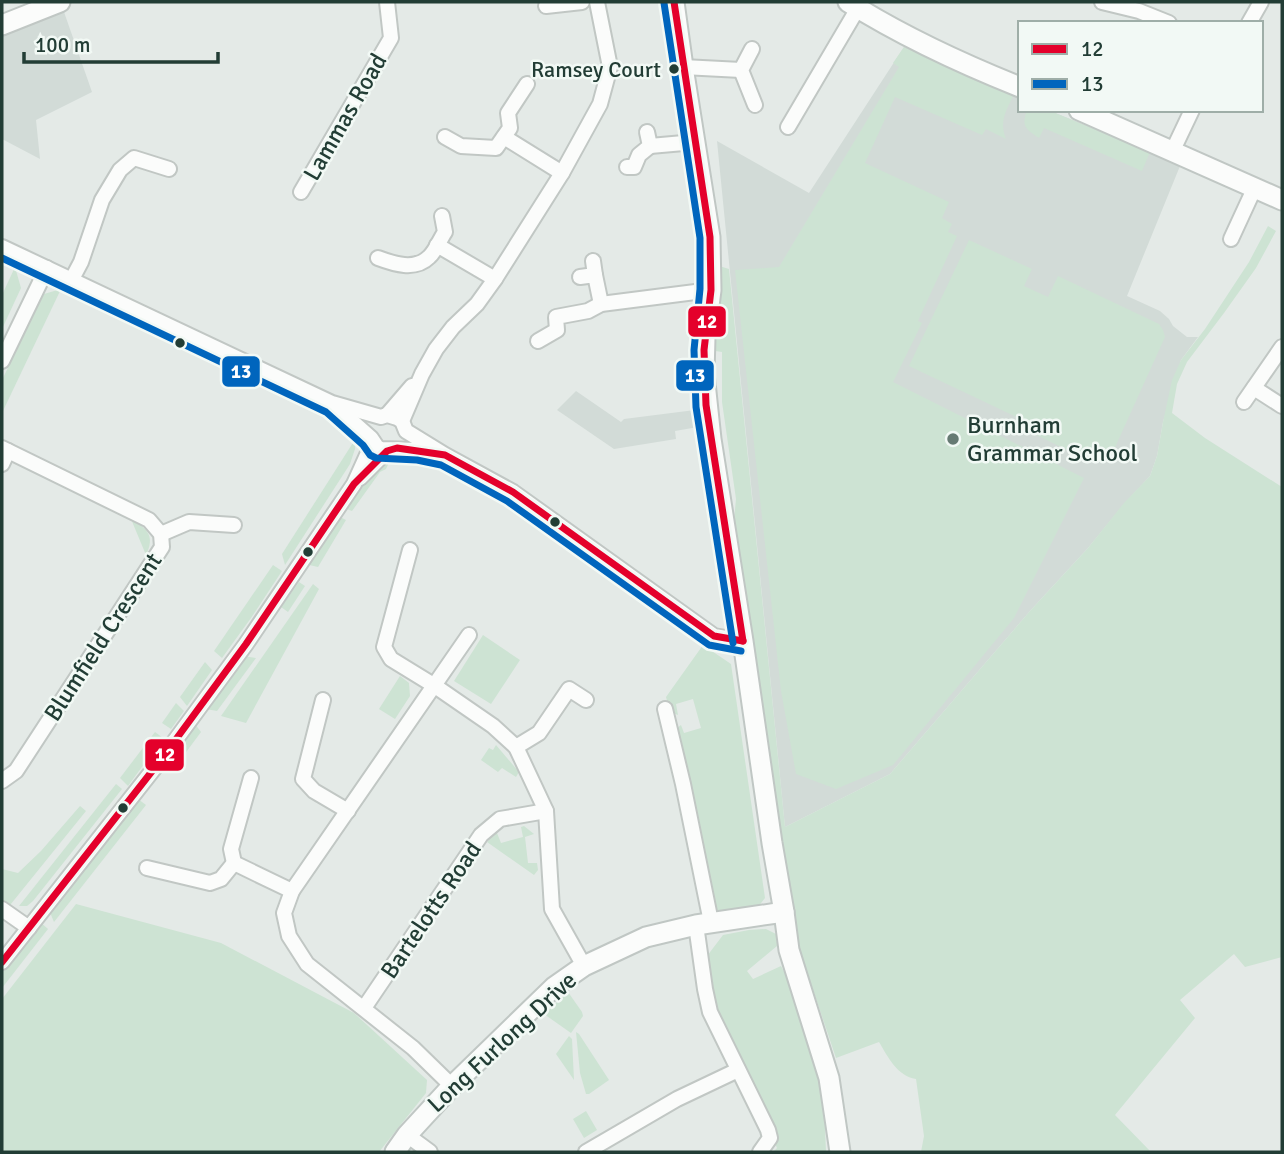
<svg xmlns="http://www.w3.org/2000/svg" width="1284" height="1154" font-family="Signika,sans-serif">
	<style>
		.built { fill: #d2dbd7 }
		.green { fill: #cde3d3 }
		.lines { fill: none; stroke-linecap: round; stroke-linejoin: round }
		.street-casing { stroke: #c1c7c4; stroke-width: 18 }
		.secondary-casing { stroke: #c0c7c4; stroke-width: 23 }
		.street { stroke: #fbfcfb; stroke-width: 14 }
		.secondary { stroke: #fbfcfb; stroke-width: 19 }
		.bus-1-casing { stroke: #f2f9f5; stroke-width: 12 }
		.bus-2-casing { stroke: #f2f9f5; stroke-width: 12 }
		.bus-1 { stroke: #e4002b; stroke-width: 7 }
		.bus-2 { stroke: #0065bd; stroke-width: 7 }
		.bus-dot { fill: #223d35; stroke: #f2f9f5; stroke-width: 2.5 }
		.poi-dot { fill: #667a73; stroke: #f2f9f5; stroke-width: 2.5 }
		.labels { text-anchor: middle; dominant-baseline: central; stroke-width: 5; stroke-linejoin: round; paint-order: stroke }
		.bus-label { font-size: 22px; fill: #223d35; stroke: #f2f9f5; text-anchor: end }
		.street-label { font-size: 24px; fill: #223d35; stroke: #f2f9f5 }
		.poi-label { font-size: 24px; fill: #223d35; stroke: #f2f9f5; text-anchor: start }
		.line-badge { stroke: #f2f9f5; stroke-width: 2.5 }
		.badge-label { font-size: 19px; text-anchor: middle; font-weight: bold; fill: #fff }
	</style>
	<rect width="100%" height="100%" fill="#e4eae7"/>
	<!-- built -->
	<g class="built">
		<polygon points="64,12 92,92 36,120 40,159 2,139 2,36"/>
		<polygon points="904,47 1020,99 1020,110 1048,110 1168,159 1180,166 1127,296 1160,311 1169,319 1173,326 1187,337 1198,337 1181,360 1163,422 1157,456 1150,476 1124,504 1088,548 1030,611 890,774 785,827 717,141 809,193"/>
		<polygon points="576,391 621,422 624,419 695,410 698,427 675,431 676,439 614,449 557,410"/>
	</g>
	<!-- green -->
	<g class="green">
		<path d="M904 47 1013 96C1006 111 999 122 1006 139L986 129 982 135 895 97 865 163 949 202 942 218 952 224 948 232 957 236 918 321 922 323 893 382 1084 478 1014 618 893 765 836 789 796 774 781 691 735 270 779 267 899 67 893 63Z"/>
		<path d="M1027 110H1048L1150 152 1142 171 1044 128 1039 138C1026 129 1021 127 1027 110Z"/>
		<path d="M1268 226 1276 231 1256 268 1224 313 1187 362 1177 384 1172 413 1205 438 1282 487V957L1245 967 1234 954 1180 1000 1195 1018 1115 1115 1151 1152H921L924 1136 916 1079C897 1076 888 1057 879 1042L836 1058 802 957 784 884 732 542 736 499 722 402V352L709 350 716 265 729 269 785 827 890 774 1030 611 1088 548 1124 503 1150 476 1157 456 1163 422 1172 380 1181 360 1205 329 1249 262Z"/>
		<path d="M969 240 1032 269 1024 286 1048 297 1058 276 1159 324 1163 330 1165 337 1112 454C1106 460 1101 462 1092 462L1028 431 1031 424 909 366Z"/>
		<polygon points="15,267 21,288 2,329 2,295"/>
		<polygon points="61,289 2,413 2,380 44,294"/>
		<polygon points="356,438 355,449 350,464 285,565 282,554"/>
		<polygon points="392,456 386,469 380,472 352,511 341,507 357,483"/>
		<polygon points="338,516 346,520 318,567 305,564"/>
		<path d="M131 519C148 529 155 536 146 555Z"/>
		<polygon points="273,565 282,571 251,618 222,658 214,651"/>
		<polygon points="299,582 305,586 288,612 281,607"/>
		<polygon points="313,584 319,589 246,723 221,716"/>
		<polygon points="483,635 520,660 491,704 454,681"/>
		<polygon points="703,645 731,664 765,898 754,912 722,915 712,906 673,731 681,725 684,733 701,728 693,699 676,704 678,715 670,712 666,697"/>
		<polygon points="243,656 256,658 217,711 206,709"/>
		<polygon points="205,662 212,670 187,706 180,697"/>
		<polygon points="400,676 409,683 410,696 395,719 379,709"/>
		<polygon points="176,703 184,711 171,729 162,723"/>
		<polygon points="195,724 201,732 181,759 172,753"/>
		<polygon points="155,732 163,738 128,786 120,778"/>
		<polygon points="496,745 519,772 516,777 502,768 498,772 481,760 489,748 493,750"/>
		<polygon points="116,784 122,789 33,901 27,906 19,906"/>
		<polygon points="138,799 146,805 54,922 49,910"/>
		<polygon points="80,806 86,811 2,915 2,869 18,873 41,851"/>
		<polygon points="524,826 534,834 525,837 528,863 537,863 538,870 534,875 487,842 497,833 501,843 523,837 521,827"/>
		<polygon points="76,904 221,943 354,1013 427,1080 426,1093 379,1152 2,1152 2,999"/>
		<polygon points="40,922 48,929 2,988 2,970"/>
		<polygon points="766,929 782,937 783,941 747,971 753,979 781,966 787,977 823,1078 826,1152 773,1152 777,1148 712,1007 704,960 723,935 749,930"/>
		<polygon points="568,992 582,1012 583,1016 571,1033 544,1014"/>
		<polygon points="576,1032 579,1034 609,1080 589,1094 586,1094 580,1073"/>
		<polygon points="569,1036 572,1039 574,1080 556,1054"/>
		<polygon points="586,1111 597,1130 584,1138 573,1119"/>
	</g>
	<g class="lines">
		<defs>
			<g id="street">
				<polyline points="1102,2 1139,11 1169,23"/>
				<polyline points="546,6 582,2"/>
				<polyline points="1249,23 1261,2"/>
				<polyline points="752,49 741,70 755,105"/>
				<polyline points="683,67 741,70"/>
				<polyline points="788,127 858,8"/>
				<polyline points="445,137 461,146 496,148 510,128 508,113 527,84"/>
				<polyline points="504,137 562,173"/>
				<polyline points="650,146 695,142"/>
				<polyline points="1173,150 1192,110"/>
				<polyline points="627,167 634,167 639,155 650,146 647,132"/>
				<polyline points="301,192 391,38 387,2"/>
				<polyline points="1231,239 1255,187"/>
				<polyline points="437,245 495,279"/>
				<polyline points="2,247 332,403 381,417 387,415 397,418 402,421 406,431 445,455 513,492 714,636 743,641"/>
				<path d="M378 258C394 264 415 271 429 257 436 251 440 239 445 232L442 216"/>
				<polyline points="593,261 595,275"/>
				<polyline points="580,277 595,275 601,304"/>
				<polyline points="72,279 81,262 102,200 120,170 134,158 169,169"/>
				<polyline points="538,341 557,330 556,317 588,311 601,304 711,290"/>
				<polyline points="2,361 47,268"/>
				<polyline points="1254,388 1282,406"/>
				<polyline points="1244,402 1282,347"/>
				<polyline points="336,407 371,438 377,447 381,449 418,450 434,453"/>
				<polyline points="387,415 412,386"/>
				<polyline points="402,421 422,374 436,349 453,327 477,304 495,279 562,173 600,104 610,67 597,2"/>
				<polyline points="2,448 149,520 161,534 162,547 16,771 2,781"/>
				<polyline points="2,464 8,451"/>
				<polyline points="360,478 387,451"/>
				<polyline points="161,534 189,522 234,525"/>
				<polyline points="410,550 384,647 391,659 435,686 493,726 516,747 546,811 552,909 584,966"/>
				<polyline points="323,700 303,779 314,791 348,811"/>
				<polyline points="665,709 683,784 711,922"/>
				<polyline points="516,747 539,733 569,689 586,700"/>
				<polyline points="251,778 231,849 234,863 292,891"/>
				<polyline points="147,868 210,883 221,879 234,863"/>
				<polyline points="2,909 29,928"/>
				<polyline points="696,925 705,989 710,1012 768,1130 770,1138 760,1152"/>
				<polyline points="2,962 160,761 246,644 354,484 373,442"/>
				<polyline points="364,1008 481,835 500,819 546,811"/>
				<polyline points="452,1086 413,1048 307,964 289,936 284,913 292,891 469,635"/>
				<polyline points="407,1135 430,1152"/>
				<polyline points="586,1152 677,1099 738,1070"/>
			</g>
			<g id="secondary">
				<polyline points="674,2 683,67 710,237 711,290 705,338 704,373 711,439 743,641 772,843 784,912 789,950 829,1078 840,1152"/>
				<path d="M848 2C902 36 960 63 1020 87"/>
				<polyline points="2,25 60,2"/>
				<polyline points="1079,110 1282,200"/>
				<polyline points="395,1152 407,1135 452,1086 554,987 584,966 646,937 696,925 784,912"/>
			</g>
		</defs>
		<!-- street casing -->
		<use href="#street" class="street-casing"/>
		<!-- secondary casing -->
		<use href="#secondary" class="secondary-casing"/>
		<!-- street -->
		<use href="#street" class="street"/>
		<!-- secondary -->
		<use href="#secondary" class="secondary"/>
		<defs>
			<g id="bus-1">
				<polyline points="674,2 710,237 711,290 704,350 706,405 743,641"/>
				<polyline points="2,962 160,761 246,644 354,484 387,451 397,448 445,455 513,492 714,636 743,641"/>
			</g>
			<g id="bus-2">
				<polyline points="664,3 700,238 700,289 694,350 696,407 733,643"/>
				<polyline points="2,258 326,412 363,445 370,455 376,458 417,460 441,465 507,501 709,645 741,651"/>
			</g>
		</defs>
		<!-- bus-1 casing -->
		<use href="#bus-1" class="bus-1-casing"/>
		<!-- bus-2 casing -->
		<use href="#bus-2" class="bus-2-casing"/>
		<!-- bus-1 -->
		<use href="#bus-1" class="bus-1"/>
		<!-- bus-2 -->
		<use href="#bus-2" class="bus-2"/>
	</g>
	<!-- markers -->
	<g class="bus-dot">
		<circle cx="674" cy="69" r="6"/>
		<circle cx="180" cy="343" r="6"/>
		<circle cx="555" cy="522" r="6"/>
		<circle cx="308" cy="552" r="6"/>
		<circle cx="123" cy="808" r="6"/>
	</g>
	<circle class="poi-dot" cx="953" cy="439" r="7"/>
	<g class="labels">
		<!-- bus labels -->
		<g class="bus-label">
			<text x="661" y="69">Ramsey Court</text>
		</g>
		<!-- street labels -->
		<g class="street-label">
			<text transform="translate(345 117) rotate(-60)">Lammas Road</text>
			<text transform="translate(103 637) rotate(-57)">Blumfield Crescent</text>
			<text transform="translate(431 910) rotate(-56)">Bartelotts Road</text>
			<text transform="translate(502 1042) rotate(-43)">Long Furlong Drive</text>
		</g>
		<!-- poi labels -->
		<g class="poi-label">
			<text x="967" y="425">Burnham<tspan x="967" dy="28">Grammar School</tspan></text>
		</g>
	</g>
	<g class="line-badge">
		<rect x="687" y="305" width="40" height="33" rx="7" fill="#e4002b"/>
		<rect x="221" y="355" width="40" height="33" rx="7" fill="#0065bd"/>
		<rect x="675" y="359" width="40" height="33" rx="7" fill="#0065bd"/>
		<rect x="144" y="738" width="41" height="34" rx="7" fill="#e4002b"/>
	</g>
	<g class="badge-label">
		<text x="707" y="328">12</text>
		<text x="241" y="378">13</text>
		<text x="695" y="382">13</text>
		<text x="165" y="761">12</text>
	</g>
	<!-- border -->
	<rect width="1284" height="1154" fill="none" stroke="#223d35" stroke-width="7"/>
	<!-- legend -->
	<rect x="1018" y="21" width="245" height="91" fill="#f2f9f5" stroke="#9faea8" stroke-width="2"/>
	<rect x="1032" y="44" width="35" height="10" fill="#e4002b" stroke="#9faea8" stroke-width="2"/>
	<text x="1081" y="56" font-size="21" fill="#223d35">12</text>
	<rect x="1032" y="79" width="35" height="10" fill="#0065bd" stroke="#9faea8" stroke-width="2"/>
	<text x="1081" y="91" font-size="21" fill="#223d35">13</text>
	<!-- scale -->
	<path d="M24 52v10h194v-10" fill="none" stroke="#223d35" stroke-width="3.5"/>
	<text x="35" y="52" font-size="21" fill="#223d35" stroke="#f2f9f5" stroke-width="5" paint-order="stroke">100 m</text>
</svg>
